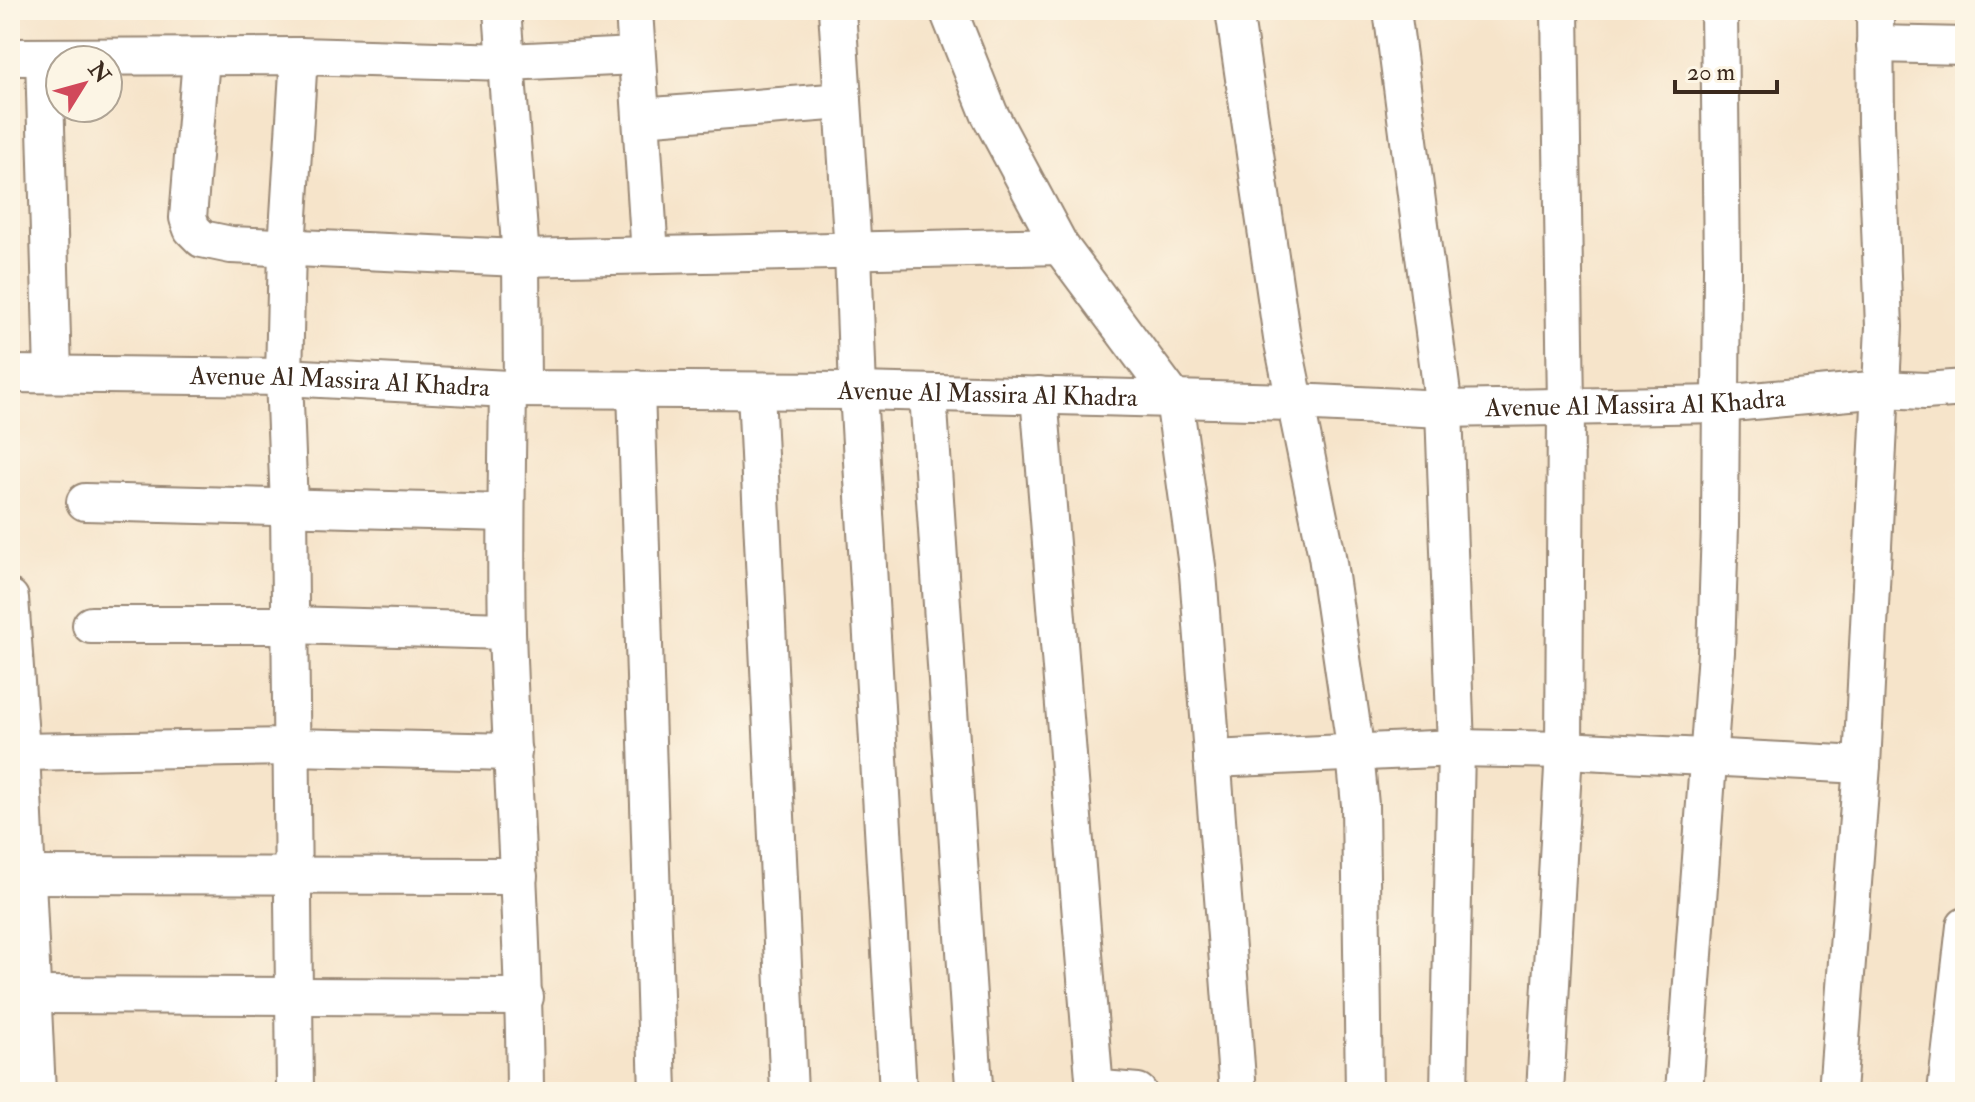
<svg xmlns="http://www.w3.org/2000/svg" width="1975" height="1102" font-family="'IM FELL Double Pica',serif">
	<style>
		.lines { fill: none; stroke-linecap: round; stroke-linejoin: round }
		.minor-casing { stroke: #988774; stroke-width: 40 }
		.minor { stroke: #fff; stroke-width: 36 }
		.labels { text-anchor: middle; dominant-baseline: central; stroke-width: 7; stroke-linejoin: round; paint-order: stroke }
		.street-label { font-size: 26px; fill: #3b2a1e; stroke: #fcf5e5 }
	</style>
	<rect width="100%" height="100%" fill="#fcf5e5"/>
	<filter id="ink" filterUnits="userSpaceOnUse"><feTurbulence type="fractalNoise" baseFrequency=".0125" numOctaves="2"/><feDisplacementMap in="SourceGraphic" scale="16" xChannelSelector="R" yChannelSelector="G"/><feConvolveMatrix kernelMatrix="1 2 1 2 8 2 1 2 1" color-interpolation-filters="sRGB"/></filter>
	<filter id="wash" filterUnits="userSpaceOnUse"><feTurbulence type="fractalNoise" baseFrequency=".006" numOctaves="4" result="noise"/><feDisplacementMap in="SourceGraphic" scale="32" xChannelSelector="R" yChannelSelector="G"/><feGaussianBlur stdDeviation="1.8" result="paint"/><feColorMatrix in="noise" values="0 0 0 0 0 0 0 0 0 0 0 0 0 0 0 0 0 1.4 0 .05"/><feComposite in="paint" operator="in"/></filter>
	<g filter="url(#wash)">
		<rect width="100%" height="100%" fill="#f6e4ca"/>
	</g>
	<g filter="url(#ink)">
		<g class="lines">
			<defs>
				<g id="minor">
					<polyline points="502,10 521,258 522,388"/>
					<polyline points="634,10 650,255"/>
					<polyline points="837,10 853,252 858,391 898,1092"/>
					<polyline points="948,10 989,113 1060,246 1174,399 1198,573 1238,1092"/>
					<polyline points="1234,10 1282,338 1327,556 1353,733 1360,805 1364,1092"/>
					<polyline points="1392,10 1444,409 1456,748 1449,1092"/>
					<polyline points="1875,44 1965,46"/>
					<polyline points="10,57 299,56 507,62 636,56"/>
					<polyline points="44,57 53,374"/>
					<polyline points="201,58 188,218 192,229 202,239 231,245 521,258 1060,246"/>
					<polyline points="641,117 843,101"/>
					<path id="s1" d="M10 374 284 377 508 389 858 391 1294 402 1444 409 1721 404 1882 389 1925 391 1965 388"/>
					<path d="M508 389C507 469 505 550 507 631 512 785 524 938 525 1092"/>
					<polyline points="636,389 658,1092"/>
					<polyline points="756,391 789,1092"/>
					<polyline points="928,394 974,1086"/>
					<polyline points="1039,395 1094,1078 1102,1089 1138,1092"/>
					<polyline points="85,502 506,513"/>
					<polyline points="10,598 21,752 37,1092"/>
					<polyline points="91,625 289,625 507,631"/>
					<polyline points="21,752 291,747 513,752"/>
					<polyline points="1212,759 1456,748 1564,750 1862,765"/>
					<polyline points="10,875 519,876"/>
					<polyline points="33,995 525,997"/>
					<polyline points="295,1092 289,507 284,377 287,248 299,56"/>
					<polyline points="1545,1092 1564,750 1566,405 1560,10"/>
					<polyline points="1684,1092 1716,652 1720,526 1722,268 1719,10"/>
					<polyline points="1837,1092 1862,765 1884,327 1876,123 1875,10"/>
					<polyline points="1946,1092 1965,926"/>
				</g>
			</defs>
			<!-- minor casing -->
			<use href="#minor" class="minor-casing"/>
			<!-- minor -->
			<use href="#minor" class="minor"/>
		</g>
	</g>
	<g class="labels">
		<!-- street labels -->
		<g class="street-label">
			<text stroke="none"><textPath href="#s1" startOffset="330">Avenue Al Massira Al Khadra</textPath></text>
			<text stroke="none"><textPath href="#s1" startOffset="978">Avenue Al Massira Al Khadra</textPath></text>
			<text stroke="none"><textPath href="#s1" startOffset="1626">Avenue Al Massira Al Khadra</textPath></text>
		</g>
	</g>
	<!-- margin -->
	<rect width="1975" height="1102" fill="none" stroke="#fcf5e5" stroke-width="40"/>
	<!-- north arrow -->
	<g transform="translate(84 84) rotate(53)"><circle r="38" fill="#fcf5e5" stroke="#afa495" stroke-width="2"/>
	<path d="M0-6L14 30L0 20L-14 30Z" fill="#d1495b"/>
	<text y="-12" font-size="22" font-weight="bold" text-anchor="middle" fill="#3b2a1e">N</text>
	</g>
	<!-- scale -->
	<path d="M1675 80v12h102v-12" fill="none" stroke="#3b2a1e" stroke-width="4"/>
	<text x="1687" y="80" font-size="24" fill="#3b2a1e" stroke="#fcf5e5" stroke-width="6" paint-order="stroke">20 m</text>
</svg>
